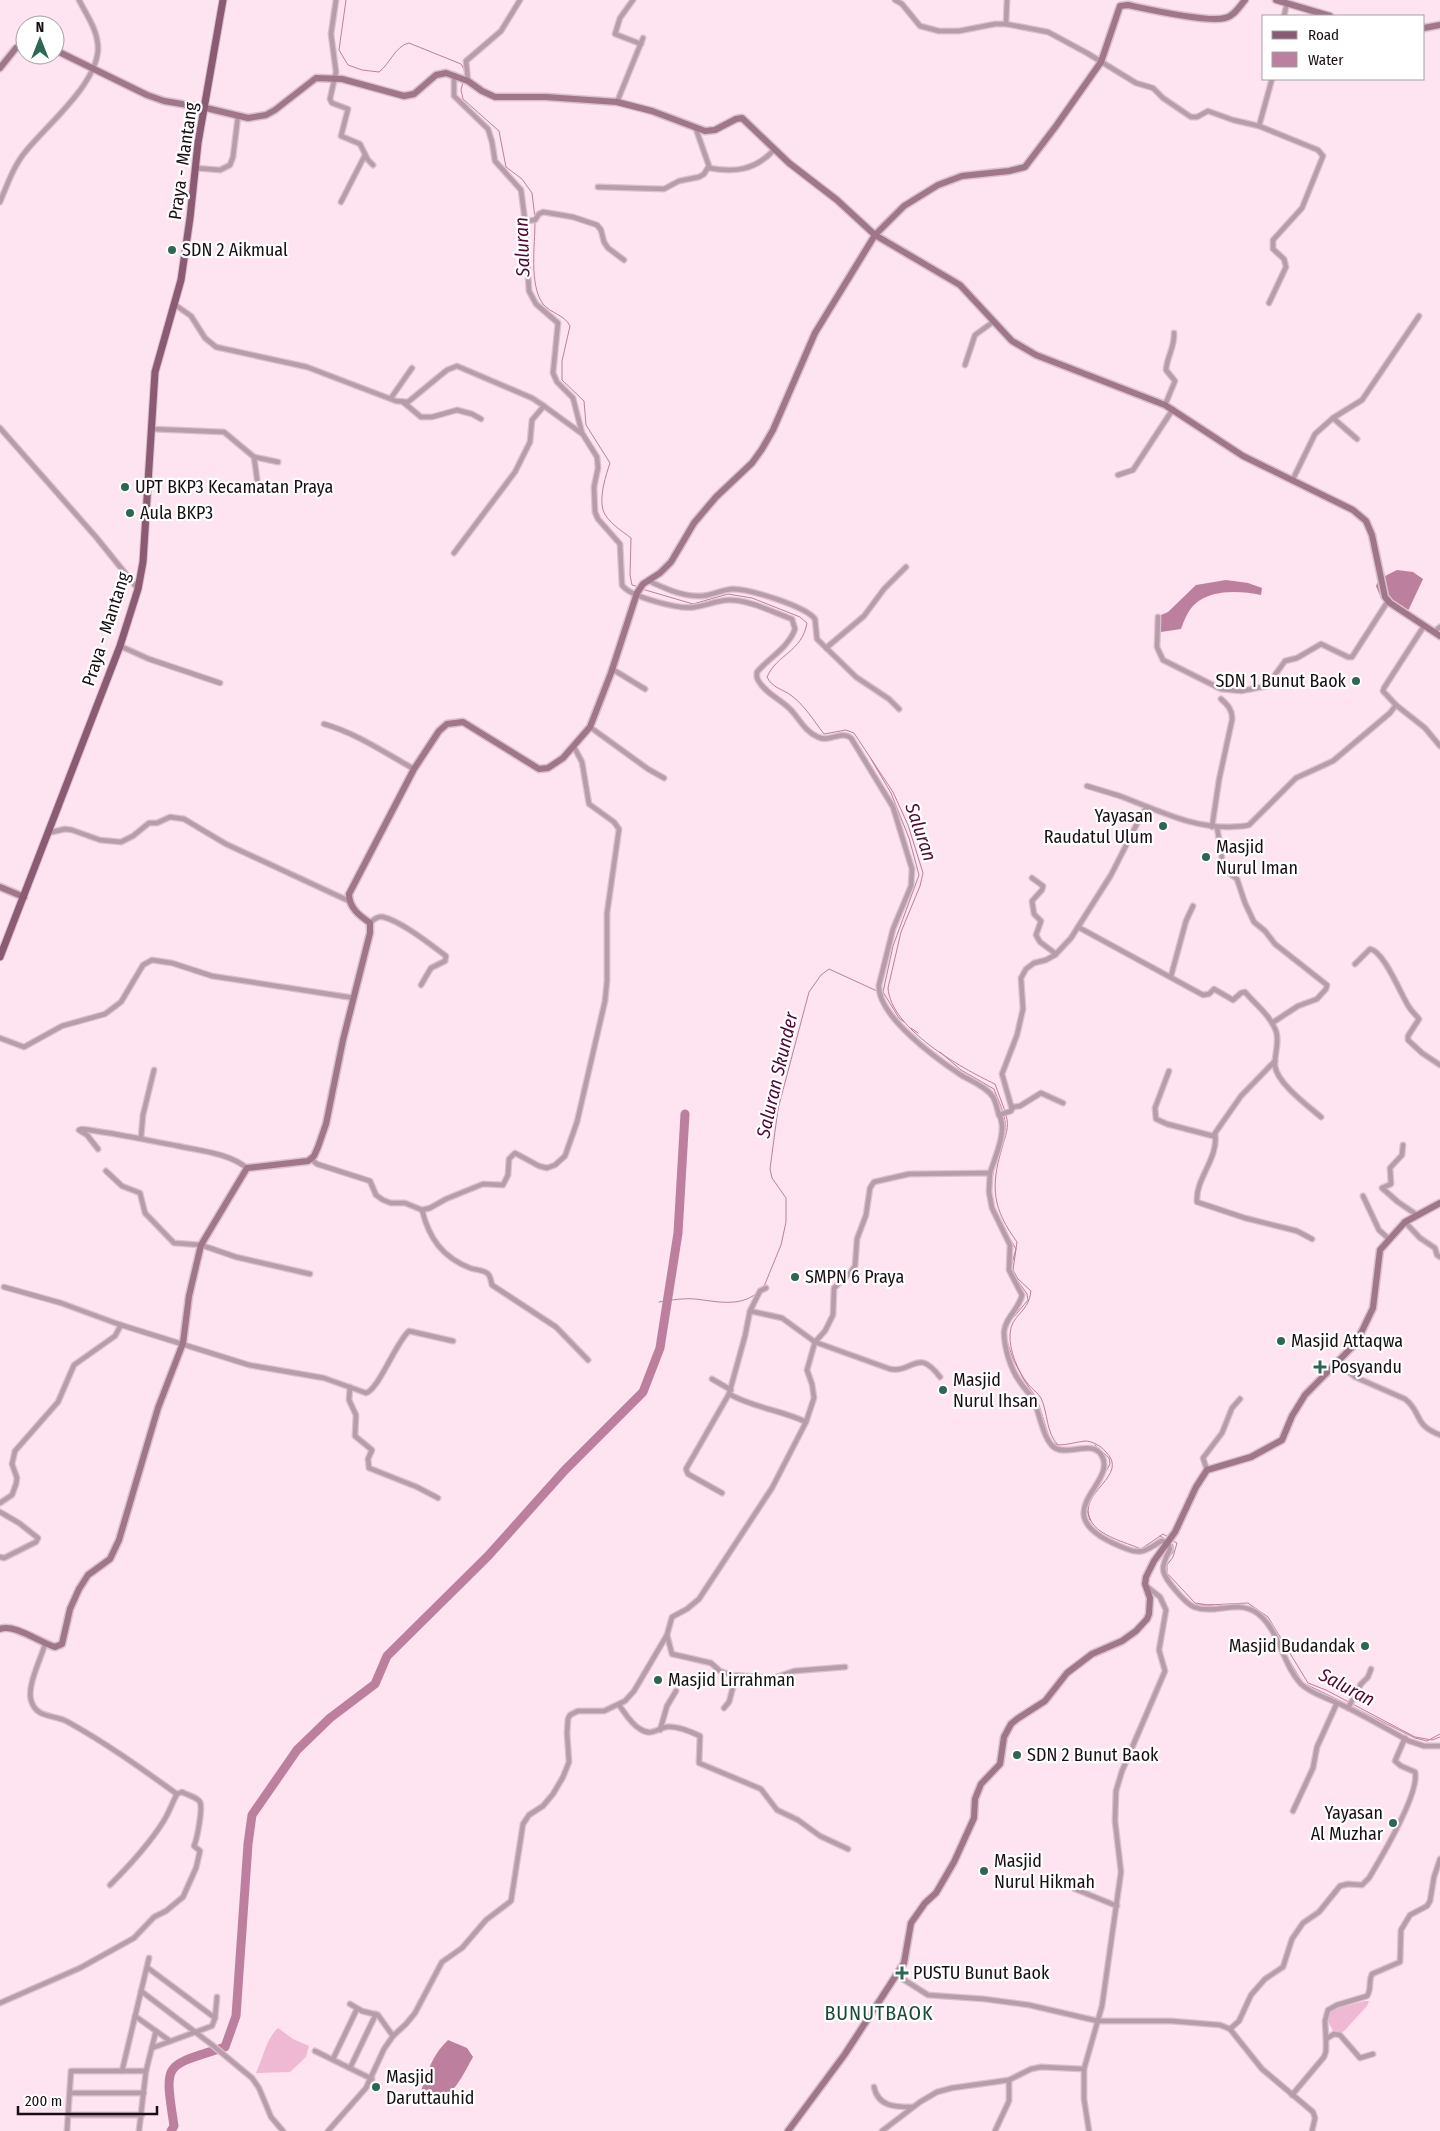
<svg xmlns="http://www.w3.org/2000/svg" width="1440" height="2131" font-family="'Fira Sans Condensed',sans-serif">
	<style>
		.green { fill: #efb9d3 }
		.water { fill: #bc7f9e }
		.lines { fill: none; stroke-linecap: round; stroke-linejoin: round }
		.stream { stroke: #bc7f9e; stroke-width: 1 }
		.river { stroke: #bc7f9e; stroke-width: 9 }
		.street-casing { stroke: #d9c1cd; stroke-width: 7 }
		.secondary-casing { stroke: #d9c1cd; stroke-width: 9 }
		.primary-casing { stroke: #d9c1cd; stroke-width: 9 }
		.street { stroke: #b99caa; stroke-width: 4.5 }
		.secondary { stroke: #9f768a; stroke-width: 6 }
		.primary { stroke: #8b5a73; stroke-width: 7 }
		.poi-dot { fill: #2b6753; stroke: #fff; stroke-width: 2 }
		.labels { text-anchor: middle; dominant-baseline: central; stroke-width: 4.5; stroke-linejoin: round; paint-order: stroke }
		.street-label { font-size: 18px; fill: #180f14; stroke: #fff }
		.poi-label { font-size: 18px; fill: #180f14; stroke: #fff; text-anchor: start }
		.water-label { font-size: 19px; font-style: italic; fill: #500636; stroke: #fff }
		.quarter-label { font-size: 20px; letter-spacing: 1px; fill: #184939; stroke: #fff }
	</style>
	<rect width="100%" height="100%" fill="#fee3f0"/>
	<!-- green -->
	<g class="green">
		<polygon points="1365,2001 1369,2001 1367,2006 1344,2031 1337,2035 1334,2033 1327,2019 1333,2009"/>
		<path d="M278 2028 293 2039 309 2046 306 2057 290 2072 256 2073C263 2058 266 2039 278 2028Z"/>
	</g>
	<!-- water -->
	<g class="water">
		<polygon points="1397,570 1413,572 1423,579 1409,609 1402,616 1381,598 1376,586 1379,579"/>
		<path d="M1226 580 1248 583 1262 588 1261 595C1240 591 1212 589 1195 604 1188 610 1184 621 1181 629L1161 632V615L1168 612 1196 585Z"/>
		<path d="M448 2040 467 2048 473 2057C461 2078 448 2111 418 2099 428 2075 428 2060 448 2040Z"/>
	</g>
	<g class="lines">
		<!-- stream -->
		<g class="stream">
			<path d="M346 0 339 50 348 65 362 70 379 72C390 64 395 46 409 43L461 64 465 71V76"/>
			<polyline points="463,82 461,90 463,99 499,131 506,167 522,179 532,193 535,218"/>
			<path d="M535 222C535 245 529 285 543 304 550 313 565 315 570 326L562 361V380L584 401 586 425 610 463C606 475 599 496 603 510 607 522 622 531 631 538L630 575 632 585 639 587"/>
			<path d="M642 589 693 604 728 594 752 598 800 617 807 623C802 652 777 654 767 677 772 688 783 689 792 696 805 706 814 721 824 734L846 730 854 733 893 792 908 825 923 873 920 886 901 932 888 988C891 1029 961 1068 995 1084L1005 1111"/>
			<polyline points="871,759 891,793 909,838 919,875 893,946 883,992 899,1018 904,1022"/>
			<polyline points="911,1028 918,1033"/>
			<path d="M940 1052 961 1070 994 1089C999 1103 1009 1120 1004 1134"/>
			<path d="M1006 1115C1010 1127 1005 1136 1002 1148 990 1188 993 1209 1017 1242L1013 1270 1018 1279 1031 1291C1029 1313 1011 1314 1010 1334 1009 1350 1018 1372 1028 1384 1032 1389 1038 1393 1041 1398 1048 1413 1046 1433 1058 1445 1068 1445 1076 1442 1085 1441 1092 1441 1101 1446 1105 1451 1132 1476 1075 1492 1091 1521 1099 1536 1125 1542 1141 1549L1163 1534 1168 1537"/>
			<polyline points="992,1180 994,1167"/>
			<polyline points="991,1189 992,1198"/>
			<polyline points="993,1204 999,1217"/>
			<polyline points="1003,1227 1016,1249 1011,1267 1012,1271"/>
			<polyline points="761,1289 765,1284 781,1245 786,1222 786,1198 772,1178 770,1169 778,1109 809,992 821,975 829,969 877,991"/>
			<path d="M659 1302C671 1300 684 1298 695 1299 715 1301 739 1308 757 1293"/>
			<polyline points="1008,1324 1028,1300 1027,1294 1015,1277"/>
			<polyline points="1006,1338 1013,1359 1024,1380 1037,1399 1050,1440 1057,1445"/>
			<polyline points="1095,1445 1109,1458 1110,1464 1098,1486"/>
			<polyline points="1087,1510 1090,1520"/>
			<polyline points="1160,1536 1167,1540"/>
			<polyline points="1171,1540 1177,1543 1173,1557 1167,1565 1167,1573 1195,1603 1208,1605 1248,1603 1268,1617 1308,1683 1326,1690 1415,1737 1432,1740 1440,1737"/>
			<polyline points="1167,1560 1173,1552 1173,1545 1170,1542"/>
			<polyline points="1175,1586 1182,1595"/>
			<polyline points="1195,1605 1213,1605"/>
			<polyline points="1289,1660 1301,1680"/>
			<polyline points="1303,1683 1347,1704"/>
			<polyline points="1351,1706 1415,1738 1427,1741 1440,1734"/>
		</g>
		<!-- river -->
		<path class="river" d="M171 2131 174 2126C164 2060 164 2067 225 2047L236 2016 248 1844 252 1815 297 1750 330 1718 375 1684 387 1656 488 1556 565 1470 643 1392 660 1348 678 1233 685 1114"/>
		<defs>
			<g id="street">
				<polyline points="336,0 331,34 336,72 330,99 332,103 348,109 341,136 360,144 368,160 373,165"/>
				<polyline points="633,0 620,18 615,34 641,44"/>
				<polyline points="895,0 902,4 920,26 939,31 959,31 995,24 1006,24 1048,32 1087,53 1136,83 1153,88 1163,98 1191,117 1197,117 1208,111 1233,120 1259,126"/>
				<polyline points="1284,16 1287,3"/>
				<polyline points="1006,24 1007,0"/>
				<path d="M454 75V96L488 129 492 142 495 161 521 190 525 221 529 291 536 304 558 323 553 373 557 382 573 398 582 433 597 457 598 468 594 487 595 512 598 519 620 544 622 585C630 597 680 610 695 607 706 606 717 600 729 600 750 600 772 612 792 619L795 629C788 648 770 657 757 672 757 676 756 676 758 680 765 693 780 699 790 709 799 718 805 732 818 737 830 743 840 730 851 738L893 807 912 869 911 886 893 929 879 985C877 1016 937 1059 961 1075 971 1081 987 1087 993 1097 996 1102 997 1109 999 1115"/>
				<polyline points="468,81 466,61 501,31 520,0"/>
				<polyline points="617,102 643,38"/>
				<polyline points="195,168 220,170 230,165 233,157 238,116"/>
				<path d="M709 168C735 173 755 170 774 150"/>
				<polyline points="598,187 664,189 679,181 699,177 704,174 709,166 696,129"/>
				<path d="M0 202C7 185 14 165 26 151 47 125 97 84 98 49 98 30 87 16 79 0"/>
				<polyline points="341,202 365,155"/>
				<polyline points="525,221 535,220 539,214 543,212 573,217 597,225 601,230 604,242 608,248 624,260"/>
				<polyline points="1269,303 1286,267 1284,259 1273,249 1273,240 1302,208 1323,156 1318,150 1259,126 1272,79"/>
				<polyline points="174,304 191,316 205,338 216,347 307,367 396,401 408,402 447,370 457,366 532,398 544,406 532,420 530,442 515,472 454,553"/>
				<polyline points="965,365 975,335 993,322"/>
				<polyline points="391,398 412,368"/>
				<polyline points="403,402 421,417 432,417 457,410 472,414 481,419"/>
				<path d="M1165 405 1175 381 1166 370C1167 356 1175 347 1174 333"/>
				<polyline points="544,406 581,433"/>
				<polyline points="1333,418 1357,439"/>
				<polyline points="0,428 96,537 138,589"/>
				<polyline points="152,429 224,432 254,457 258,486"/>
				<polyline points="254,457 278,462"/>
				<polyline points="1118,475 1133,470 1173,409"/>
				<polyline points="1292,481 1315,434 1333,418 1362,400 1419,316"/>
				<path d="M649 581C664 588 681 596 698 596 709 597 720 590 732 589 750 589 805 606 815 619L817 639 856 677 889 699 899 709"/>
				<polyline points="1158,617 1157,647 1163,660 1221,689 1241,691 1267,686 1285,661 1297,658 1321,644 1348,657 1352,657 1388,601"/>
				<polyline points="1434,632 1440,627"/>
				<polyline points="120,646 149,659 220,683"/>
				<polyline points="826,648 864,616 884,589 906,567"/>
				<polyline points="612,669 645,689"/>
				<polyline points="1396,705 1425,728 1440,746"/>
				<path d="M324 724C356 733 385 753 414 769"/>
				<polyline points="590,727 648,769 664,778"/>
				<polyline points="1087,786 1120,796 1148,807"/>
				<path d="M1212 827 1219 780 1232 720C1233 711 1228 705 1221 699"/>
				<polyline points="1217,827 1223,865 1226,871 1237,879 1245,903 1254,922 1265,931 1275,944 1327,985 1326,989 1317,999 1298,1006 1272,1023"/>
				<polyline points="48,833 65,829 72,830 100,840 121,842 133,836 149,823 157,823 170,817 184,819 226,844 349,901"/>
				<polyline points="1032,878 1043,886 1042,890 1032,901 1034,914 1041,921 1036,935 1040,942 1056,954"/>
				<path d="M370 923C373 920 378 916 383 917 401 921 431 945 446 956L445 961 431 968 421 985"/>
				<path d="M1078 927 1203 995 1209 994 1214 989 1233 1000 1241 993 1245 992C1256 1005 1270 1015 1276 1031 1280 1043 1274 1054 1275 1066 1277 1083 1308 1106 1321 1117"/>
				<path d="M1355 964 1370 949C1384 951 1401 995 1409 1007 1412 1012 1416 1015 1419 1019L1408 1036V1040L1422 1053 1440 1065"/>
				<polyline points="1171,976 1186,921 1193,906"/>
				<polyline points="0,1038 24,1047 62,1026 105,1014 121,1002 143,965 152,960 172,963 212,976 354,998"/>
				<polyline points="1169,1071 1155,1108 1156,1119 1167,1124 1213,1136 1241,1096 1275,1061"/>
				<polyline points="1012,1107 1020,1106 1041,1093 1063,1103"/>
				<path d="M1215 1134C1219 1158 1195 1179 1197 1202L1245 1218 1297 1231 1312 1239"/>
				<polyline points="141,1138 143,1115 154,1070"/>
				<polyline points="1403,1145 1402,1155 1390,1168 1391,1184 1382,1188 1398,1202 1417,1215"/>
				<path d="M98 1149 87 1135 79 1130 82 1129C114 1133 146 1140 178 1146 201 1151 228 1153 247 1168"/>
				<polyline points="311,1159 317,1164 370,1181 376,1195 383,1200 391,1203 405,1203 422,1210 430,1208 446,1199 483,1184 503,1185 508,1175 509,1159 515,1153 539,1166 547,1168 555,1165 565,1156 577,1122 605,1001 607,981 607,913 619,829 614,822 589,804 582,762 574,747"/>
				<polyline points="106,1171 122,1186 140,1193 145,1213 174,1243 201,1245 236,1257 310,1274"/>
				<path d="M990 1173C995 1157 1008 1130 999 1115L1011 1111 1012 1109 1002 1074 1017 1035 1023 1009 1021 978 1026 969 1034 963 1046 960 1055 955 1071 938 1111 875 1143 812 1148 807C1176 818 1199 827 1229 827 1236 826 1242 827 1249 825L1296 778 1333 761 1390 713 1396 705 1383 691 1384 688 1424 626"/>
				<polyline points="1363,1196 1379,1230 1389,1239"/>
				<path d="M422 1210C429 1238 442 1257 470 1268 475 1270 485 1270 488 1274 491 1277 491 1282 492 1285L556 1327 588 1360"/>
				<polyline points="1405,1222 1420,1238 1435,1248 1437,1255 1440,1257"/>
				<path d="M4 1287 61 1303 118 1324 249 1365 324 1378 366 1393C379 1389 396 1342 409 1331L453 1341"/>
				<path d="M766 1288 760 1291 750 1311 745 1336 729 1394C754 1408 781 1410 806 1422"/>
				<path d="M750 1311 782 1318 815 1342 890 1369C914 1373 917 1347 940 1377"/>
				<path d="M1337 1362 1355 1377 1405 1399C1423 1413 1412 1424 1440 1435"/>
				<polyline points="712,1379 731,1390"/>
				<polyline points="350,1387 349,1400 356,1415 355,1436 372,1450 368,1459 369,1468 417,1487 438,1498"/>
				<polyline points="1207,1470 1203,1458 1222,1433 1232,1408 1240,1399"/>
				<polyline points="722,1493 688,1474 686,1469 729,1394"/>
				<polyline points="0,1503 12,1495 16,1484 17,1478 12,1464 15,1451 58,1402 74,1365 115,1336 121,1325"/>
				<polyline points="0,1512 19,1523 38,1538 36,1542 4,1558 0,1557"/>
				<polyline points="667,1635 672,1654 711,1663 720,1671 731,1675 774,1678 794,1671 845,1667"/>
				<path d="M619 1705C625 1713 631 1724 640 1729 651 1736 655 1730 666 1727 675 1725 692 1732 700 1736L699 1763 761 1789 777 1810 798 1820 820 1836 848 1849"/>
				<polyline points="724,1708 729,1702 736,1676"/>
				<polyline points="1348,1708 1361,1684 1368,1677 1371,1669"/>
				<polyline points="660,1730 667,1706 676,1691"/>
				<polyline points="1293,1811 1313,1768 1317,1747 1337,1703"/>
				<path d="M110 1885C129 1866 148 1846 163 1822 169 1813 172 1803 177 1794"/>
				<polyline points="1075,1889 1117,1906"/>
				<polyline points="148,1968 215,2018"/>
				<polyline points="898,1976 928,1995 984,1999 1029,2005 1098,2021 1171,2021 1220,2025 1230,2029 1262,2069 1313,2112 1315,2118 1312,2131"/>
				<polyline points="141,1991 211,2044 252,2078 259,2088 271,2117 283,2131"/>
				<path d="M0 2003 80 1968 134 1938 154 1917 166 1911 183 1897 196 1868 200 1851 194 1846C197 1839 203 1809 200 1802 197 1797 187 1795 182 1792L177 1794C142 1769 106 1743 68 1722 54 1714 36 1719 31 1700 27 1685 41 1659 45 1644"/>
				<polyline points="350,2004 362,2011 378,2015 393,2036"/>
				<polyline points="135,2016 170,2041"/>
				<path d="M1230 2029 1239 2021 1251 1995 1265 1979 1283 1967 1292 1939 1303 1923 1319 1912 1340 1886 1348 1884 1362 1885 1369 1878C1381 1858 1420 1793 1415 1772L1401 1766 1395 1761 1405 1738"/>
				<path d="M1326 2039 1325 2021 1328 2010 1337 2005 1367 1996C1372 1989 1368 1982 1372 1974L1400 1962 1401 1930 1410 1915 1427 1906 1430 1901 1434 1877 1440 1859"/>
				<polyline points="152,2048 212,2026 215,2018 217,1997"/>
				<polyline points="315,2051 372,2079"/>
				<polyline points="333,2059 357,2009"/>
				<polyline points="350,2068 376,2014"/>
				<polyline points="122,2071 149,1958"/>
				<path d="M874 2087C878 2107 896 2107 912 2107"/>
				<polyline points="71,2093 144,2093"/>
				<polyline points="1292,2095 1324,2057 1326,2051 1326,2039 1334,2034 1340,2035 1360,2058 1373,2054"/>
				<polyline points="68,2115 142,2115"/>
				<polyline points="67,2131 71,2071 146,2071"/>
				<polyline points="139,2131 146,2071 156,2031"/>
				<path d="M328 2131 366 2088 384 2049 393 2036 406 2024 415 2013 442 1962 462 1948 486 1920 511 1901 523 1824 529 1815 543 1806 553 1794 563 1777 569 1762 567 1733 568 1719 570 1715 578 1711H604L625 1701 634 1691 667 1635 672 1617 687 1609 699 1599 772 1488 806 1422 814 1398 812 1384 807 1370 815 1342 825 1331 833 1315 834 1288 851 1272 855 1266 857 1239 866 1215 870 1188 874 1182 909 1174 990 1173 989 1192 992 1208 1010 1245 1009 1270 1022 1295C1019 1309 1005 1318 1004 1332 1004 1348 1011 1370 1020 1382 1025 1390 1032 1395 1035 1404 1040 1416 1044 1441 1055 1448 1068 1456 1093 1439 1102 1456 1118 1486 1037 1515 1127 1549 1142 1555 1149 1549 1161 1541L1168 1542 1170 1549C1162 1566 1159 1570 1172 1586 1178 1593 1185 1603 1194 1607 1215 1615 1237 1599 1257 1613 1280 1630 1282 1664 1301 1684 1311 1694 1330 1699 1342 1705 1365 1716 1387 1729 1409 1741L1424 1746H1440"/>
				<polyline points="882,2131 920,2102 937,2092 952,2088 1009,2080 1031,2069 1041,2067 1084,2069"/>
				<polyline points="995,2131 1009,2101 1009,2080"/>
				<polyline points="1089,2131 1084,2099 1084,2069 1102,2006 1121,1872 1115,1821 1116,1791 1122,1771 1165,1671 1159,1650 1166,1610 1160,1597 1145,1585"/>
			</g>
			<g id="secondary">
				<polyline points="1276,0 1330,16"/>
				<polyline points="1424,28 1440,25"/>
				<polyline points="55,50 147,95 164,101 206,108 248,118 266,115 275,110 316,78 342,79 404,96 414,94 436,75 446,73 468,81 482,91 495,97 546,97 617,102 652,111 705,131 715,130 736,119 742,118 789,163 837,200 875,235 960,285 1012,341 1036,355 1165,405 1243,456 1353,510 1366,521 1372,535 1385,597 1390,603 1440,636"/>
				<polyline points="0,68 16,48 25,44"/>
				<polyline points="0,887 24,897"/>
				<path d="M0 1629C13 1623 41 1643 55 1647L62 1644 70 1609 79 1589 88 1575 110 1559 119 1540 158 1408 183 1343 189 1296 201 1245 247 1168 308 1161 314 1156 318 1147 326 1124 343 1040 370 933V923C360 916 349 908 349 894L414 769 439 731 447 724 463 722 539 769 548 768 563 758 590 727 611 673 637 593 643 584 660 573 671 562 694 523 716 497 752 463 762 449 773 430 815 333 875 235 904 206 938 185 962 176 1009 171 1025 167 1056 126 1101 62 1120 6 1128 5C1147 9 1208 23 1225 18 1234 16 1239 7 1245 0"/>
				<polyline points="788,2131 845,2054 904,1963 911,1923 925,1903 936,1893 954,1862 974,1818 975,1799 981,1784 1000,1764 1004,1737 1011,1724 1017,1719 1045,1701 1067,1673 1092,1654 1122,1641 1136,1631 1147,1619 1149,1614 1150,1598 1145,1584 1146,1577 1154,1561 1175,1532 1196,1487 1207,1470 1251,1457 1282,1440 1292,1416 1305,1395 1354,1345 1362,1331 1373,1308 1380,1250 1405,1222 1440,1203"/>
			</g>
			<polyline id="primary" points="0,957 120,646 138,589 143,562 155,372 181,280 190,218 198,143 223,0"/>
		</defs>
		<!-- street casing -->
		<use href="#street" class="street-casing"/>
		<!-- secondary casing -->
		<use href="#secondary" class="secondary-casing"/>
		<!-- primary casing -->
		<use href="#primary" class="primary-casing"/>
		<!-- street -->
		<use href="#street" class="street"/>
		<!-- secondary -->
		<use href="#secondary" class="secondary"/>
		<!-- primary -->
		<use href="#primary" class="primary"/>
	</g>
	<!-- markers -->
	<g class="poi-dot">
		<circle cx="172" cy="250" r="5"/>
		<circle cx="125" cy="487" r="5"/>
		<circle cx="130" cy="513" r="5"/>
		<circle cx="1356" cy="681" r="5"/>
		<circle cx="1163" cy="826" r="5"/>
		<circle cx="1206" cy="857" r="5"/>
		<circle cx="795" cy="1277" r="5"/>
		<circle cx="1281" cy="1341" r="5"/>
		<path d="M1317.5 1359.5h5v5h5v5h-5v5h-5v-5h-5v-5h5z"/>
		<circle cx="943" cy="1390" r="5"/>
		<circle cx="1365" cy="1646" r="5"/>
		<circle cx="658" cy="1680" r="5"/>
		<circle cx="1017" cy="1755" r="5"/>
		<circle cx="1393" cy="1823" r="5"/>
		<circle cx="984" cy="1871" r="5"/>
		<path d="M899.5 1965.5h5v5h5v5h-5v5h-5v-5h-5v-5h5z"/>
		<circle cx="376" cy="2087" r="5"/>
	</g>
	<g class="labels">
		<!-- street labels -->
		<g class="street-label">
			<text transform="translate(183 161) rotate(-82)">Praya - Mantang</text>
			<text transform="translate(106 629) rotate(-72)">Praya - Mantang</text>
		</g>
		<!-- poi labels -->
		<g class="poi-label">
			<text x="182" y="250">SDN 2 Aikmual</text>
			<text x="135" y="487">UPT BKP3 Kecamatan Praya</text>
			<text x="140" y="513">Aula BKP3</text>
			<text x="1346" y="681" text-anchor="end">SDN 1 Bunut Baok</text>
			<text x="1153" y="816" text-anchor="end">Yayasan<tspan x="1153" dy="21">Raudatul Ulum</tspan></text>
			<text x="1216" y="847">Masjid<tspan x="1216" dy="21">Nurul Iman</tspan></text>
			<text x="805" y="1277">SMPN 6 Praya</text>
			<text x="1291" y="1341">Masjid Attaqwa</text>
			<text x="1331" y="1367">Posyandu</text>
			<text x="953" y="1380">Masjid<tspan x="953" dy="21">Nurul Ihsan</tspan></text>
			<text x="1355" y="1646" text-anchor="end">Masjid Budandak</text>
			<text x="668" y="1680">Masjid Lirrahman</text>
			<text x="1027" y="1755">SDN 2 Bunut Baok</text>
			<text x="1383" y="1813" text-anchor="end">Yayasan<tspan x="1383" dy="21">Al Muzhar</tspan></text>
			<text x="994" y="1861">Masjid<tspan x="994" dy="21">Nurul Hikmah</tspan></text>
			<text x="913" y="1973">PUSTU Bunut Baok</text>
			<text x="386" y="2077">Masjid<tspan x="386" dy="21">Daruttauhid</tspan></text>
		</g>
		<!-- water labels -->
		<g class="water-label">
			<text transform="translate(522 247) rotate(-92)">Saluran</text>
			<text transform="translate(921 832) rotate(71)">Saluran</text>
			<text transform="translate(777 1075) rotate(-77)">Saluran Skunder</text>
			<text transform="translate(1347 1687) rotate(28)">Saluran</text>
		</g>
		<!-- quarter labels -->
		<g class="quarter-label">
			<text x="879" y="2013">BUNUTBAOK</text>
		</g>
	</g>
	<!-- legend -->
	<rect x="1262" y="15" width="162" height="65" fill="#ffffff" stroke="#a39fa1"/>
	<rect x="1272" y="31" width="25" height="8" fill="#8b5a73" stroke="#a39fa1"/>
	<text x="1308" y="40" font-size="15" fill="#180f14">Road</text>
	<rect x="1272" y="52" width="25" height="15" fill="#bc7f9e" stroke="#a39fa1"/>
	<text x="1308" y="65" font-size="15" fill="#180f14">Water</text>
	<!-- north arrow -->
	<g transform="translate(40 40)"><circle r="24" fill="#ffffff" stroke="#a39fa1"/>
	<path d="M0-4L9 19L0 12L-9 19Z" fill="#2b6753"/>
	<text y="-8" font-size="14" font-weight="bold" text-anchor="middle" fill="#180f14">N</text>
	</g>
	<!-- scale -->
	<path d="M18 2106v8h139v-8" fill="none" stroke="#180f14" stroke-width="2.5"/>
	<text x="25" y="2106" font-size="15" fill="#180f14" stroke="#ffffff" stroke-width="4" paint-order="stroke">200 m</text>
</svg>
